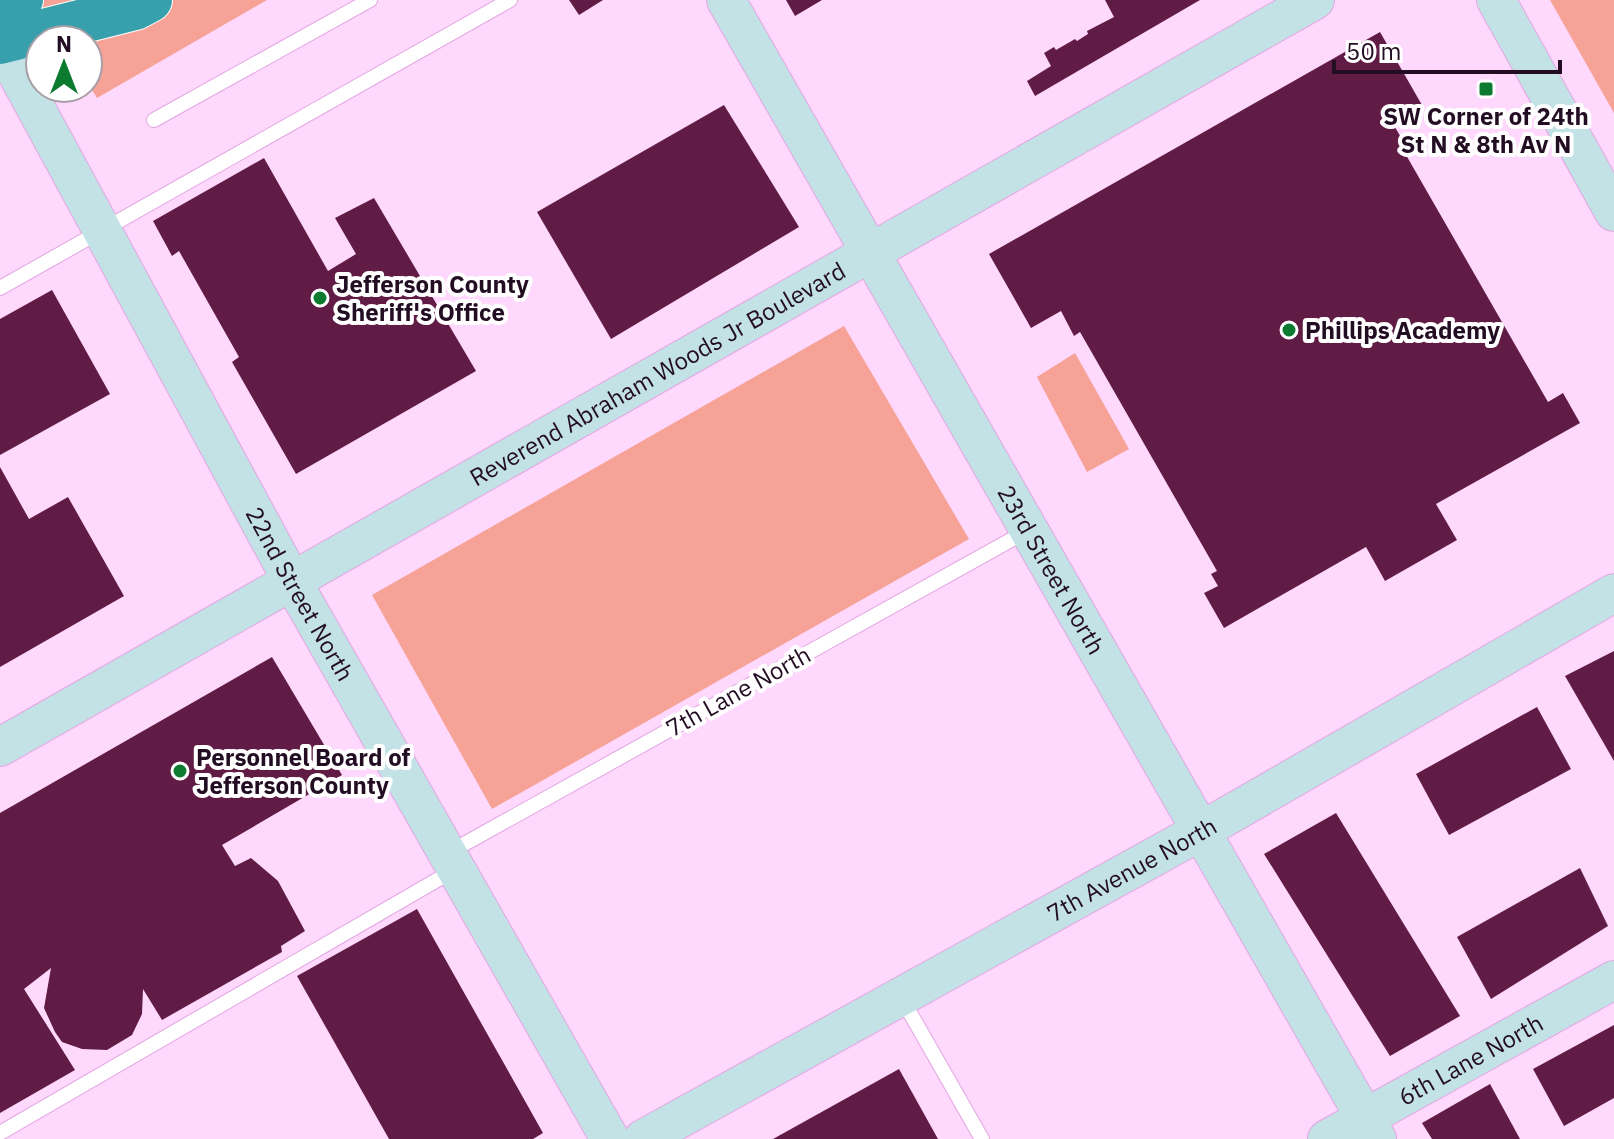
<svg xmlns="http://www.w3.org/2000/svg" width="1614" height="1139" font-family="'IBM Plex Sans',sans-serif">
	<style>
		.green { fill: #f6a297 }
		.building { fill: #611c45 }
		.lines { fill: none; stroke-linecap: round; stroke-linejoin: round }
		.lane-casing { stroke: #e3a6e2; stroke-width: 16 }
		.secondary-casing { stroke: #e3a6e2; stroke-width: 40 }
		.highway-casing { stroke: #fff; stroke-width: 46 }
		.lane { stroke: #fff; stroke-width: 14 }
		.secondary { stroke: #c3e2e6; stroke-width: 38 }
		.highway { stroke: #38a0ad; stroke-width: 44 }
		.poi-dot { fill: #0c7a2f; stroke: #fff; stroke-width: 3 }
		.labels { text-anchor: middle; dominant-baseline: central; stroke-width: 8; stroke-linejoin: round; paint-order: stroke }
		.poi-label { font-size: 24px; font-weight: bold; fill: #230d23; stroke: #fff; text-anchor: start }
		.street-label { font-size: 24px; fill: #230d23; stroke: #fff }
	</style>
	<rect width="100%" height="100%" fill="#ffd8fd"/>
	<!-- green -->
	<g class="green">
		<polygon points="36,0 267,0 97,98 88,83 88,40 61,40"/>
		<polygon points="1550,0 1614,0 1614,113"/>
		<polygon points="844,326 969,539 492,809 372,595"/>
		<polygon points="1075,353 1129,449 1087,472 1037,377"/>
	</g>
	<!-- building -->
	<g class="building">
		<polygon points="569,0 603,0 579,15"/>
		<polygon points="786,0 822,0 795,16"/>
		<polygon points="1105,0 1200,0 1035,96 1027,81 1051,66 1044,53 1054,47 1056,50 1075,39 1077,41 1088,34 1087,31 1114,17"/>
		<polygon points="1380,32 1422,105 1392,122 1406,146 1402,148 1548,402 1563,393 1580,423 1436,504 1457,540 1385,581 1366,547 1224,628 1204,593 1218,586 1211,574 1217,571 1080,332 1074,336 1061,311 1031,328 989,254"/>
		<polygon points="724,105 799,227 611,339 537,212"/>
		<polygon points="264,158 328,271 356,254 335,218 374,198 476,371 296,474 232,362 239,357 179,251 172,256 153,221"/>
		<polygon points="52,290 110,394 0,455 0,319"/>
		<polygon points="0,467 29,519 68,497 124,596 0,667"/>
		<polygon points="1614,651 1614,761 1565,676"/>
		<polygon points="272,657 342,775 222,845 235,866 251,858 278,881 305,931 281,946 282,952 162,1020 143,989 142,1014 132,1035 107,1050 82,1049 62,1042 55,1032 44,1008 51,968 24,989 75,1070 0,1113 0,813"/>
		<polygon points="1537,707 1571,769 1449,835 1416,774"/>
		<polygon points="1336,813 1460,1016 1390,1056 1264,854"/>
		<polygon points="1580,868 1608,926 1491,999 1457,937"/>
		<polygon points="417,909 543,1133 533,1139 389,1139 297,976"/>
		<polygon points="1614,1025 1614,1098 1564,1126 1533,1069"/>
		<polygon points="899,1069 938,1139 773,1139"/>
		<polygon points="1490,1084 1520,1139 1432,1139 1422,1123"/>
	</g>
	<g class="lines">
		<defs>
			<g id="lane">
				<polyline points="154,120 370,0"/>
				<polyline points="0,288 510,0"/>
				<polyline points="448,853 1027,531"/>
				<polyline points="901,997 982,1139"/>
				<polyline points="0,1133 456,869"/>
			</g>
			<g id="secondary">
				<path id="s1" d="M726 0 1377 1139"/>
				<polyline points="1496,0 1614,212"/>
				<path id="s2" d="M0 42 292 581 610 1139"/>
				<path id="s3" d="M0 747 1315 0"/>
				<path id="s4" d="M643 1139 1201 831 1614 593"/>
				<path id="s5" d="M1327 1139 1614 980"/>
			</g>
			<g id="highway">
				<polyline points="0,17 21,0"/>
				<polyline points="0,42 135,8 150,0"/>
			</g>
		</defs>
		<!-- lane casing -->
		<use href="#lane" class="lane-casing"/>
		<!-- secondary casing -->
		<use href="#secondary" class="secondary-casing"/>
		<!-- highway casing -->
		<use href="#highway" class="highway-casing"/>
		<!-- lane -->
		<use href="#lane" class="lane"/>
		<!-- secondary -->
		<use href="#secondary" class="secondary"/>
		<!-- highway -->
		<use href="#highway" class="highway"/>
	</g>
	<!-- markers -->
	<g class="poi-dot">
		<rect x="1478" y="81" width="16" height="16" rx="4"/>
		<circle cx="320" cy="298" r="8"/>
		<circle cx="1289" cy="330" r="8"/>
		<circle cx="180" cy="771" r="8"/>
	</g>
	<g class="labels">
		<!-- poi labels -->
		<g class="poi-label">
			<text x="1486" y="116" text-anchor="middle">SW Corner of 24th<tspan x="1486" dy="28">St N &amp; 8th Av N</tspan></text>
			<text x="336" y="284">Jefferson County<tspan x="336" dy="28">Sheriff's Office</tspan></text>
			<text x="1305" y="330">Phillips Academy</text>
			<text x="196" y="757">Personnel Board of<tspan x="196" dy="28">Jefferson County</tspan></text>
		</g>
		<!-- street labels -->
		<g class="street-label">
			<text stroke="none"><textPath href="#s3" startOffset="756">Reverend Abraham Woods Jr Boulevard</textPath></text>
			<text stroke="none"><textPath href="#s1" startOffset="656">23rd Street North</textPath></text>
			<text stroke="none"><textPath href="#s2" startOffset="628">22nd Street North</textPath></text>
			<text transform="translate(738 691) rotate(-29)">7th Lane North</text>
			<text stroke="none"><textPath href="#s4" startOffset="558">7th Avenue North</textPath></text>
			<text stroke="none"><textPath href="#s5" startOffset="164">6th Lane North</textPath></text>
		</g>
	</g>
	<!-- north arrow -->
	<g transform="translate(64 64)"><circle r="38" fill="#ffffff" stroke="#a79ea7" stroke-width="2"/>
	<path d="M0-6L14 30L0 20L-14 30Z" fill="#0c7a2f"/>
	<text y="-12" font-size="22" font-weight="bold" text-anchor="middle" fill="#230d23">N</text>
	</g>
	<!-- scale -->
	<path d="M1334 60v12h226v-12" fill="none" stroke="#230d23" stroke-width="4"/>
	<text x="1346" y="60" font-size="24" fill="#230d23" stroke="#ffffff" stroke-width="6" paint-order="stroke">50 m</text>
</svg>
